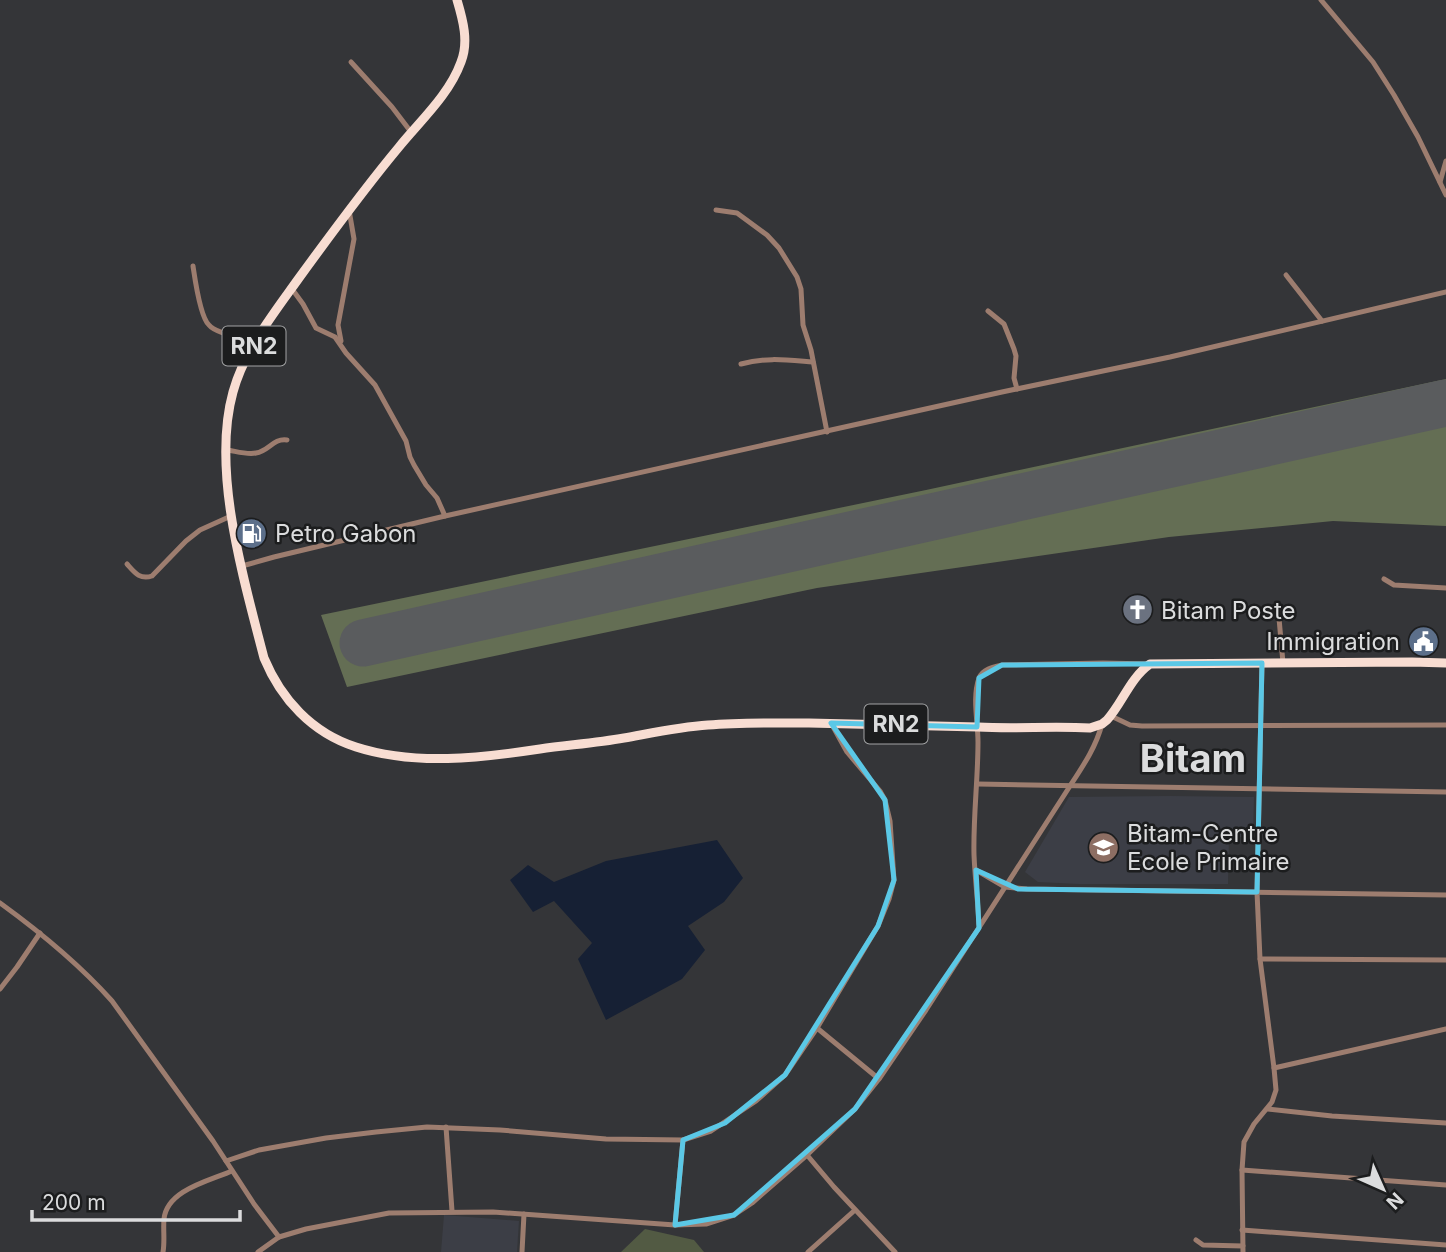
<svg xmlns="http://www.w3.org/2000/svg" width="1446" height="1252" font-family="Inter,sans-serif">
	<style>
		.built { fill: #3c3e46 }
		.green { fill: #525a43 }
		.forest { fill: #646e54 }
		.water { fill: #162034 }
		.lines { fill: none; stroke-linecap: round; stroke-linejoin: round }
		.runway { stroke: #5a5c5e; stroke-width: 47 }
		.minor { stroke: #9d7d6f; stroke-width: 5 }
		.trunk { stroke: #f8ddd2; stroke-width: 9 }
		.marked { fill: none; stroke: #5bc8e6; stroke-width: 5; stroke-linejoin: round }
		.labels { text-anchor: middle; dominant-baseline: central; stroke-width: 5; stroke-linejoin: round; paint-order: stroke }
		.shield { fill: #1c1d1e; stroke: #a2a3a4; stroke-width: 2 }
		.shield-label { font-size: 23px; font-weight: bold; fill: #dbdcdd }
		.poi-label { font-size: 24px; fill: #dbdcdd; stroke: #1c1d1e; text-anchor: start }
		.town-label { font-size: 38px; font-weight: bold; fill: #dbdcdd; stroke: #1c1d1e }
	</style>
	<rect width="100%" height="100%" fill="#343538"/>
	<!-- built -->
	<g class="built">
		<polygon points="1169,796 1254,797 1253,837 1229,837 1228,884 1079,884 1038,882 1025,872 1069,797"/>
		<polygon points="444,1215 519,1221 517,1252 441,1252"/>
	</g>
	<!-- green -->
	<polygon class="green" points="645,1229 694,1240 704,1252 621,1252"/>
	<!-- forest -->
	<polygon class="forest" points="1446,379 1446,526 1333,521 1169,537 817,588 347,687 321,615 926,490"/>
	<!-- water -->
	<polygon class="water" points="717,840 743,878 724,902 688,926 705,950 682,979 606,1020 578,959 592,943 554,901 533,912 510,880 528,865 554,882 606,861"/>
	<g class="lines">
		<!-- runway -->
		<polyline class="runway" points="363,643 1446,403"/>
		<!-- minor -->
		<g class="minor">
			<polyline points="1321,0 1373,62 1394,95 1418,137 1446,195"/>
			<polyline points="351,62 392,107 411,132"/>
			<polyline points="1440,182 1446,161"/>
			<polyline points="716,210 737,213 767,235 779,248 797,277 801,289 803,325 811,350 827,432"/>
			<path d="M193 266C195 279 200 317 209 325 216 334 245 338 256 342"/>
			<polyline points="1286,275 1322,321"/>
			<polyline points="292,289 303,304 316,328 335,337 346,353 375,385 406,441 410,457 414,465 426,485 437,498 445,516"/>
			<polyline points="988,311 1004,324 1014,349 1016,356 1014,378 1017,389"/>
			<polyline points="341,341 338,325 354,239 349,210"/>
			<path d="M741 364C766 357 787 360 813 362"/>
			<path d="M227 450C235 451 247 455 256 453 269 451 273 438 287 440"/>
			<path d="M127 564C135 573 140 580 152 576L186 541 200 530 231 516"/>
			<polyline points="242,566 274,557 445,516 1002,392 1170,357 1446,292"/>
			<polyline points="1384,579 1394,585 1446,588"/>
			<polyline points="1278,607 1283,663"/>
			<polyline points="1111,716 1130,725 1142,726 1446,725"/>
			<polyline points="978,784 1446,792"/>
			<polyline points="976,870 1005,887 1027,889 1446,895"/>
			<path d="M0 903C40 932 79 964 112 1001L213 1141 254 1204 279 1237"/>
			<path d="M979 925C978 902 975 879 974 855 973 818 978 780 978 742 978 721 972 698 979 678 983 669 993 667 1002 665L1103 663 1150 664"/>
			<polyline points="1260,959 1446,960"/>
			<polyline points="0,989 17,967 40,933"/>
			<polyline points="817,1028 879,1079"/>
			<polyline points="1274,1068 1446,1029"/>
			<polyline points="1268,1109 1332,1116 1446,1123"/>
			<polyline points="446,1127 452,1211"/>
			<polyline points="807,1155 834,1187 895,1252"/>
			<polyline points="226,1161 259,1150 326,1138 376,1132 427,1127 500,1130 606,1139 683,1140 711,1131 756,1101 785,1075 817,1028 878,926 889,899 894,880 890,821 885,800 880,791 847,752 831,723"/>
			<polyline points="1242,1170 1446,1185"/>
			<polyline points="675,1225 683,1140"/>
			<polyline points="1242,1230 1446,1245"/>
			<polyline points="1196,1240 1203,1245 1243,1246"/>
			<path d="M163 1252C165 1241 163 1230 164 1219 167 1190 209 1181 232 1171"/>
			<path d="M258 1252 279 1237 306 1229 389 1213 493 1212 675 1225 706 1224 734 1215 752 1203 807 1155 855 1109 879 1079 926 1010 1070 786C1083 766 1096 747 1102 724"/>
			<polyline points="522,1252 524,1214"/>
			<polyline points="808,1252 855,1210"/>
			<polyline points="1243,1252 1242,1170 1244,1142 1254,1124 1272,1102 1276,1090 1274,1068 1260,959 1257,892 1262,663"/>
		</g>
		<!-- trunk -->
		<path class="trunk" d="M457 0C463 20 469 42 461 62 449 95 421 120 399 147 364 189 331 234 299 278 274 313 245 349 233 392 211 471 244 580 264 658 281 699 312 733 356 747 415 766 480 758 540 749 568 745 596 743 624 738 652 733 679 727 708 725 741 722 775 723 809 723 865 724 922 726 978 727 1015 729 1052 726 1090 728L1102 724 1107 720C1123 702 1130 678 1150 664L1412 662 1446 663"/>
	</g>
	<!-- marked area -->
	<path class="marked" d="M1262 663 1257 892 1018 889 976 870 979 928 855 1109 734 1215 675 1225 683 1140 725 1123 785 1075 878 926 894 880 885 800 831 723 977 727 979 678 1002 665Z"/>
	<!-- icons -->
	<defs>
		<symbol id="fuel-disc" viewBox="-11 -11 22 22"><circle r="9.5" fill="#5c6f8a" stroke="#1c1d1e"/><path d="M-5.5-6h7V0h2V4h1.3V-2.5L3-4.5l.8-.8L6-3V5H2.5V1h-1V6h-7ZM-4.2-4.7v3.2H.2V-4.7Z" fill="#fff"/></symbol>
		<symbol id="church-disc" viewBox="-11 -11 22 22"><circle r="9.5" fill="#6b7280" stroke="#1c1d1e"/><path d="M-1.2-6h2.4v3.5h3.3v2.4h-3.3V6h-2.4V-.1h-3.3v-2.4h3.3Z" fill="#fff"/></symbol>
		<symbol id="civic-disc" viewBox="-11 -11 22 22"><circle r="9.5" fill="#5c6f8a" stroke="#1c1d1e"/><path d="M-.6-6.5H3V-4.5H.6V-3L4-1V1h2V6H-6V1h2V-1L-.6-3ZM-1.2 2.5V6h2.4V2.5Z" fill="#fff"/></symbol>
		<symbol id="school-disc" viewBox="-11 -11 22 22"><circle r="9.5" fill="#8d6e63" stroke="#1c1d1e"/><path d="M0-5L7-2L0 1L-7-2ZM-4 1L0 2.5L4 1V4Q0 6-4 4Z" fill="#fff"/></symbol>
	</defs>
	<g fill-rule="evenodd">
		<use href="#fuel-disc" x="234" y="516" width="35" height="35"/>
		<use href="#church-disc" x="1120" y="592" width="35" height="35"/>
		<use href="#civic-disc" x="1406" y="624" width="35" height="35"/>
		<use href="#school-disc" x="1086" y="830" width="35" height="35"/>
	</g>
	<g class="labels">
		<!-- shield labels -->
		<g class="shield">
			<rect x="222.5" y="326.5" width="63" height="39" rx="5"/>
			<rect x="864.5" y="704.5" width="63" height="39" rx="5"/>
		</g>
		<g class="shield-label">
			<text x="254" y="346">RN2</text>
			<text x="896" y="724">RN2</text>
		</g>
		<!-- poi labels -->
		<g class="poi-label">
			<text x="275" y="533">Petro Gabon</text>
			<text x="1161" y="610">Bitam Poste</text>
			<text x="1400" y="641" text-anchor="end">Immigration</text>
			<text x="1127" y="833">Bitam-Centre<tspan x="1127" dy="28">Ecole Primaire</tspan></text>
		</g>
		<!-- town labels -->
		<g class="town-label">
			<text x="1193" y="758">Bitam</text>
		</g>
	</g>
	<!-- north arrow -->
	<g transform="translate(1383 1189) rotate(135)" stroke="#1c1d1e" stroke-width="5" paint-order="stroke">
	<path d="M0-5L12 26L0 18L-12 26Z" fill="#dbdcdd"/>
	<text y="-10" font-size="19" font-weight="bold" text-anchor="middle" fill="#dbdcdd">N</text>
	</g>
	<!-- scale -->
	<path d="M32 1210v10h208v-10" fill="none" stroke="#dbdcdd" stroke-width="3.5"/>
	<text x="42" y="1210" font-size="21" fill="#dbdcdd" stroke="#1c1d1e" stroke-width="5" paint-order="stroke">200 m</text>
</svg>
